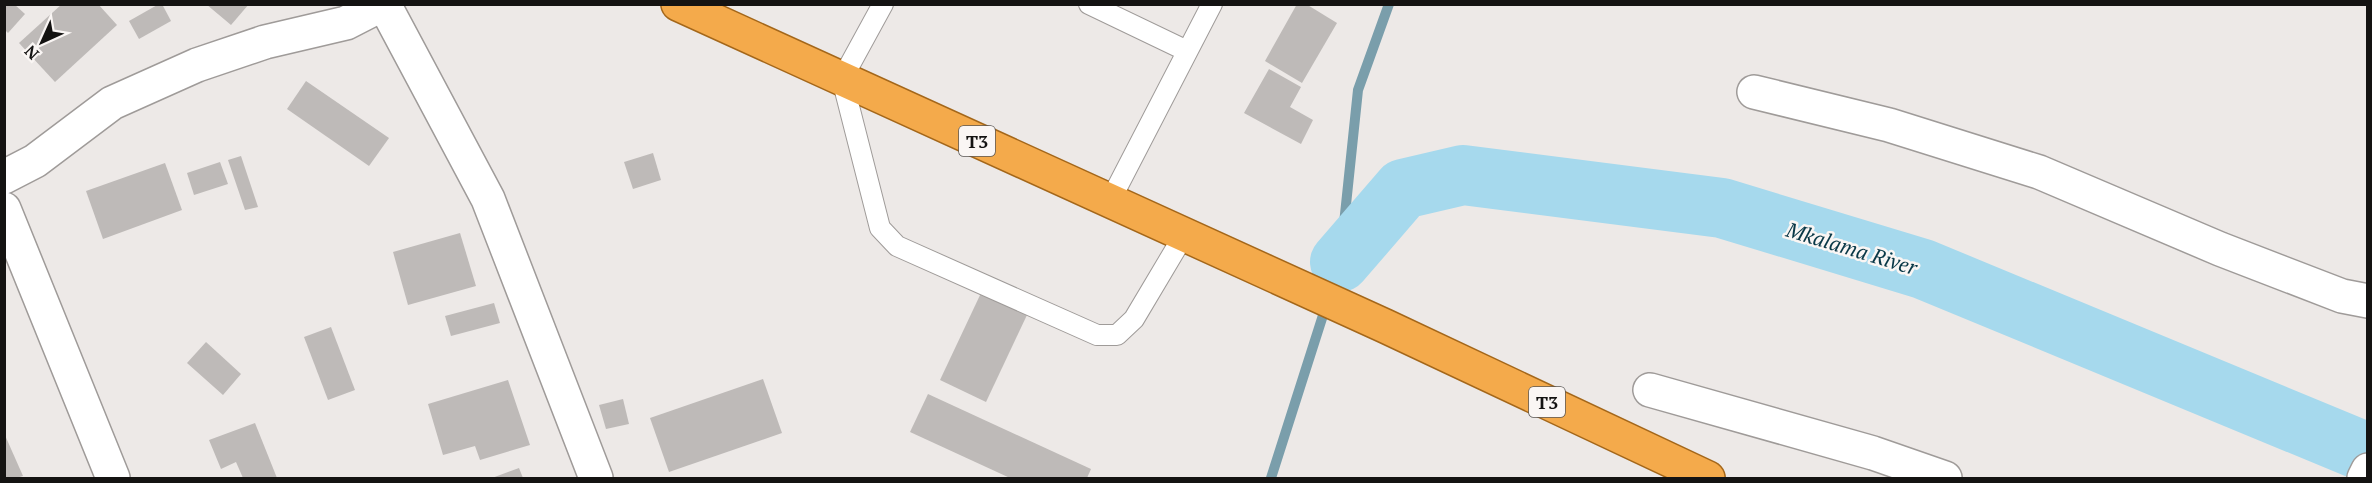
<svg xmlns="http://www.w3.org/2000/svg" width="2372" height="483" font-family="'PT Serif',serif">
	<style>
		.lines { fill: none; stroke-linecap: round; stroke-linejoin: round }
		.stream { stroke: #7a9eab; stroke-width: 10 }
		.river { stroke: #a6d9ed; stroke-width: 60 }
		.building { fill: #bebab8 }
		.service-casing { stroke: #9f9b99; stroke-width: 22 }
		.minor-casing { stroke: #9f9b99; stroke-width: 36 }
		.trunk-casing { stroke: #a4671a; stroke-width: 36 }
		.service { stroke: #fff; stroke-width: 20 }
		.minor { stroke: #fff; stroke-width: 33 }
		.trunk { stroke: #f4aa4b; stroke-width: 33 }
		.labels { text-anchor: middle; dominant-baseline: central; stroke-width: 5; stroke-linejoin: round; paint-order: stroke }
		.shield { fill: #faf6f4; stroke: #595756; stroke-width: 1.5 }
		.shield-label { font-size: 18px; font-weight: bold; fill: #141312 }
		.water-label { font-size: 21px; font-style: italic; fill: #093847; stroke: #faf6f4 }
	</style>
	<rect width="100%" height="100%" fill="#ede9e7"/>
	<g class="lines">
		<!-- stream -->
		<polyline class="stream" points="1271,478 1340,262 1358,90 1389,4"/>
		<!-- river -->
		<polyline class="river" points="1340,262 1403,189 1463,175 1722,208 1923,269 2368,453"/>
	</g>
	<!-- building -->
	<g class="building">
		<polygon points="4,4 14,4 25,14 8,33 4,29"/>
		<polygon points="62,4 98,4 117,25 55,82 19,43"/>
		<polygon points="159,4 162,4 171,21 139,39 129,21"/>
		<polygon points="206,4 249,4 231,25"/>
		<polygon points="1297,4 1306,4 1337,23 1302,83 1265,61"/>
		<polygon points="1269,69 1301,87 1290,107 1313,120 1301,144 1244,113"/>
		<polygon points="306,81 389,138 369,166 287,109"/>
		<polygon points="653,153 661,180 633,189 624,162"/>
		<polygon points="241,156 258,207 245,210 228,160"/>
		<polygon points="220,162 228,184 194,195 187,173"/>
		<polygon points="165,163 182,210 103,239 86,191"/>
		<polygon points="460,233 476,286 408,305 393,252"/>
		<polygon points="981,293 1027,315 986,402 940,380"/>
		<polygon points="494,303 500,323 451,336 445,316"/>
		<polygon points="331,327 355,390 328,400 304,337"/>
		<polygon points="206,342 241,374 223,395 187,363"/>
		<polygon points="763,379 782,433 669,472 650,418"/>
		<polygon points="508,380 530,445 480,460 475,446 443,455 428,404"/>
		<polygon points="928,394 1091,469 1087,478 1010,478 910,432"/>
		<polygon points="623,399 629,424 606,429 599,405"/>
		<polygon points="255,423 277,478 243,478 236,462 221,469 209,440"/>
		<polygon points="4,433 23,476 16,478 4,478"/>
		<polygon points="519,468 523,478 492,478"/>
	</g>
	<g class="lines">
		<defs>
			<g id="service">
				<polyline points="883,4 842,79 880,228 897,246 1097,335 1117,335 1134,319 1184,235"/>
				<polyline points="1089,4 1187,51"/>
				<polyline points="1110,201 1212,4"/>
			</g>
			<g id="minor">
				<polyline points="384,4 488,199 596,478"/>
				<polyline points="1754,92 1889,125 2039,172 2220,249 2342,296 2368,301"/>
				<polyline points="4,177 35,161 112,103 197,65 265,42 346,23 383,4"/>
				<polyline points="4,209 113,478"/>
				<polyline points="1650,390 1873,453 1945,478"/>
				<polyline points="2364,478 2368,470"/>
			</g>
			<polyline id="trunk" points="678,4 1385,326 1708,478"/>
		</defs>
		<!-- service casing -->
		<use href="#service" class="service-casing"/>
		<!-- minor casing -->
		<use href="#minor" class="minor-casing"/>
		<!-- trunk casing -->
		<use href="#trunk" class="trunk-casing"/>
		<!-- service -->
		<use href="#service" class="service"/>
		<!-- minor -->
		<use href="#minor" class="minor"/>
		<!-- trunk -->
		<use href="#trunk" class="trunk"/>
	</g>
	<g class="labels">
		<!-- shield labels -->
		<g class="shield">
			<rect x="959" y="126" width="36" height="30" rx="4.5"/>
			<rect x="1529" y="387" width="36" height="30" rx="4.5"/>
		</g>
		<g class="shield-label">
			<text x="977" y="141">T3</text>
			<text x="1547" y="402">T3</text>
		</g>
		<!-- water labels -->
		<g class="water-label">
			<text transform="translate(1852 248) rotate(17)">Mkalama River</text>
		</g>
	</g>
	<!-- border -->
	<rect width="2372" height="483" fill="none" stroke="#141312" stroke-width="12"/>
	<!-- north arrow -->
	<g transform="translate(42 42) rotate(225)" stroke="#faf6f4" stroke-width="4.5" paint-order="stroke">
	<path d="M0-4.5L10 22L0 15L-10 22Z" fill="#141312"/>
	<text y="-9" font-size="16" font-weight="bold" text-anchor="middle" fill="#141312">N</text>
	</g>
</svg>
